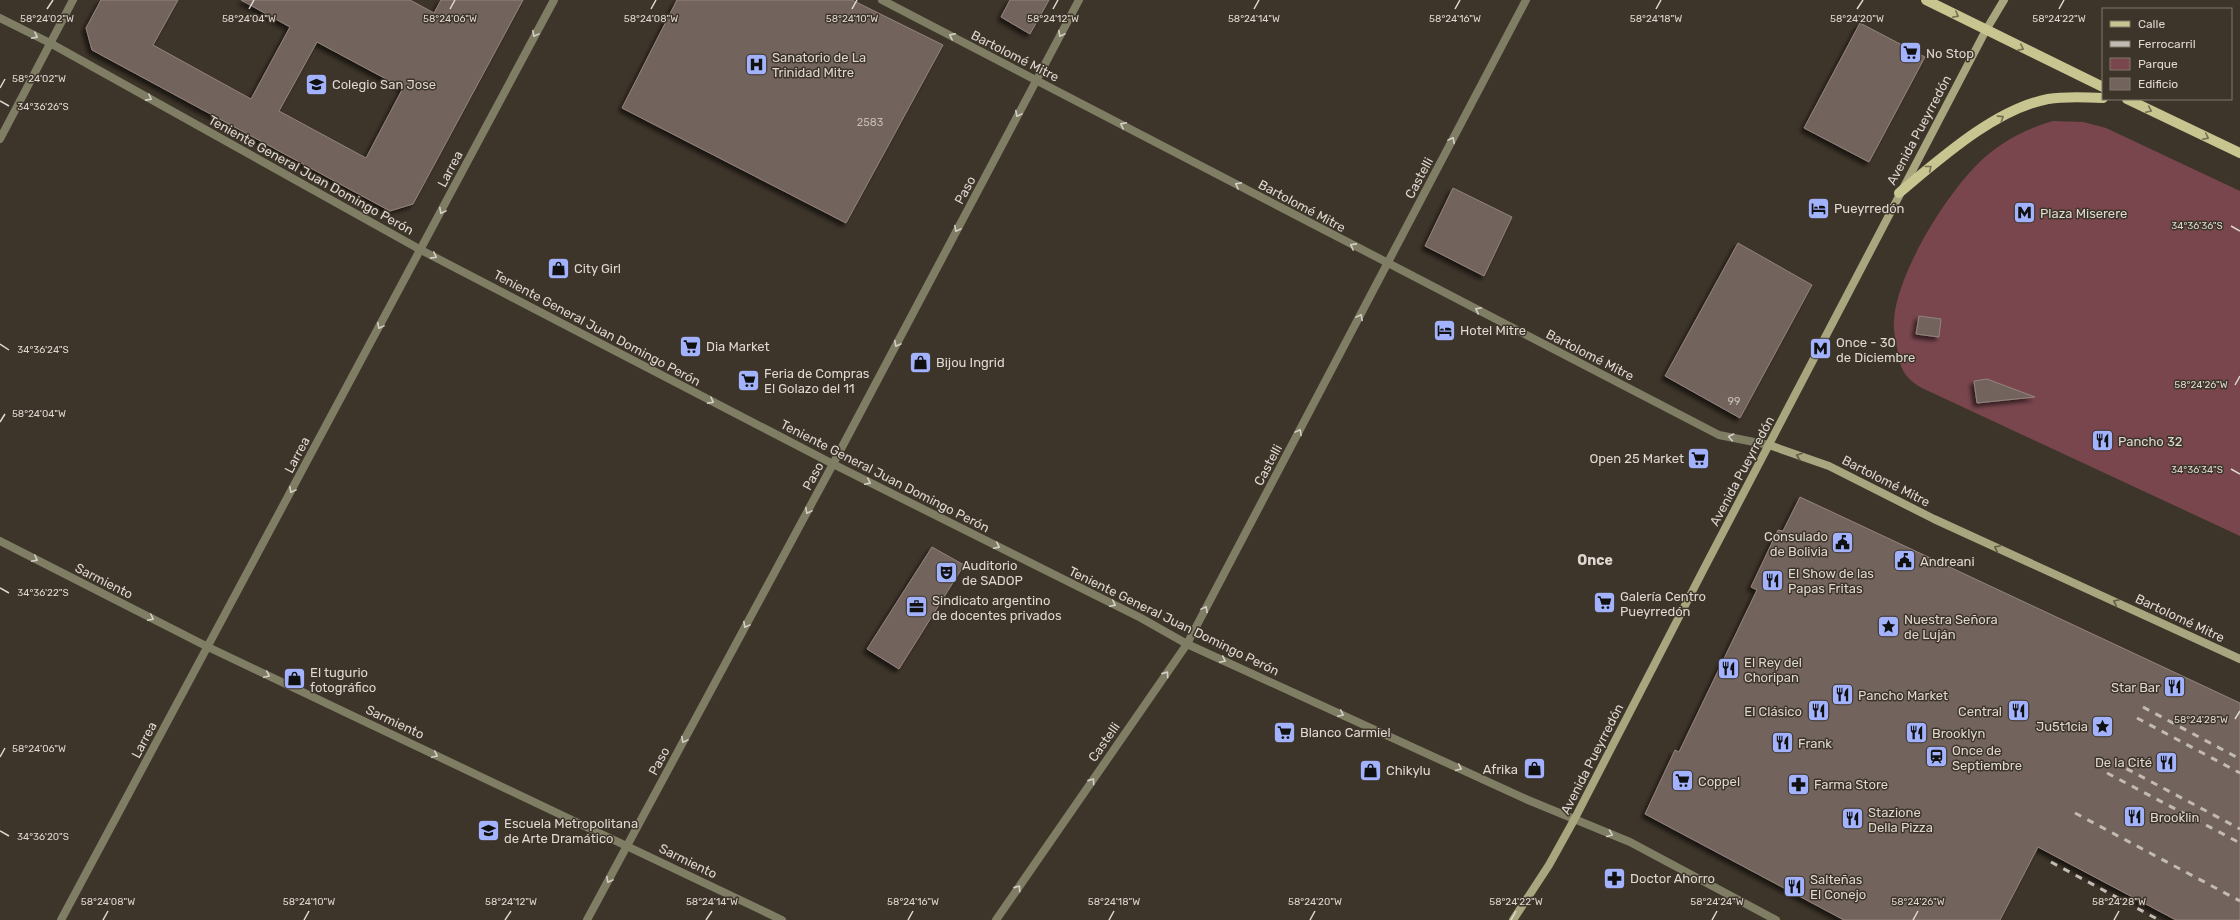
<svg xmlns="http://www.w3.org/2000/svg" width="2240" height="920" font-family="Rubik,sans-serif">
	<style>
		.green { fill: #79464e }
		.building { fill: #73635d; stroke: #94837d; fill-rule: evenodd; filter: url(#shadow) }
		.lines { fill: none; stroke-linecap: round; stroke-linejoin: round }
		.street { stroke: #7f7e65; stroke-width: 8 }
		.secondary { stroke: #a8a67e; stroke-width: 8 }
		.primary { stroke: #c8c591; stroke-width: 10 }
		.rail { stroke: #c2bbb3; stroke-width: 3; stroke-dasharray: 7 7; stroke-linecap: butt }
		.oneway { stroke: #756f53 }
		.oneway2 { stroke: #d4cfc6 }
		.oneway3 { stroke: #635d47 }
		.ticks { fill: none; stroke: #ded8d1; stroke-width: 1.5 }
		.labels { text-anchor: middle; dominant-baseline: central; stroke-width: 3; stroke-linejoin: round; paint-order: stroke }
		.number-label { font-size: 11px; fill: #c3bbb4 }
		.poi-label { font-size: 13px; fill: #ded8d1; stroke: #3e352a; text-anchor: start }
		.street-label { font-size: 13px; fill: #ded8d1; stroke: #3e352a }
		.neighbourhood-label { font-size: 14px; font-weight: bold; fill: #ded8d1; stroke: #3e352a }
		.ticks-label { font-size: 10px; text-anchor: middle; fill: #ded8d1; stroke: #3e352a; stroke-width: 3; stroke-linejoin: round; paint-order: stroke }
	</style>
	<defs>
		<filter id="shadow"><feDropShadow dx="-3.5" dy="3.5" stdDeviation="2" flood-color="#0009"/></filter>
	</defs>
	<rect width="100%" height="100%" fill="#3e352a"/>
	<!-- green -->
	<path class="green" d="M2053 121 2083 122 2106 128 2240 191V536L1922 388C1903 377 1900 368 1897 347 1895 338 1893 328 1894 320 1897 272 1949 189 1984 158 2004 140 2028 128 2053 121Z"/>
	<!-- building -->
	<g class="building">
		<path d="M101 0H178L153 45 251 99 290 27 241 0H410L434 13 441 0H523L413 204 390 211 92 50 86 28ZM317 42 403 88 366 158 279 111Z"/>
		<polygon points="677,0 852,0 943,45 846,223 622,108"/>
		<polygon points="1010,0 1049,0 1030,34 1001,17"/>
		<polygon points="1860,23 1925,57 1869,162 1804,128"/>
		<polygon points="1453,188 1512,217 1484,276 1425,246"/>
		<polygon points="1738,243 1812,285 1740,418 1665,376"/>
		<polygon points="1919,316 1941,319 1939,337 1916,334"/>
		<polygon points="1987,379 2035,397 1977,403 1974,381"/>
		<polygon points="1800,497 2240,703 2240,920 2176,920 2038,847 2000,920 1844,920 1645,814 1675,750 1679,752 1757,590 1751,587 1778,530 1783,531"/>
		<polygon points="932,547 964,565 899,669 867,649"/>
	</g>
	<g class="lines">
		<!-- street -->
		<g class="street">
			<polyline points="882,0 1719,435 1769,445"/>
			<polyline points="0,18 50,43 421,250 833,464 1141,618 1187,644 1528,800 1630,842 1776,920"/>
			<polyline points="0,139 73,0"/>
			<polyline points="0,541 208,647 782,920"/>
			<polyline points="61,920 554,0"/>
			<polyline points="587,920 833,464 1079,0"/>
			<polyline points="996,920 1187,644 1526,0"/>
		</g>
		<!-- secondary -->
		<g class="secondary">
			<polyline points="1769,445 1829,466 1934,519 2240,659"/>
			<path d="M1513 920 1549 865 1574 820C1710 556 1847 293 1986 30L2004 0"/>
		</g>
		<!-- primary -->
		<g class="primary">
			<polyline points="1926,0 2103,87"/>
			<polyline points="2127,99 2240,153"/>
			<path d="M1899 193C1940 159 1995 109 2048 99 2066 96 2085 97 2103 98"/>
		</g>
		<!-- rail -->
		<g class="rail">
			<polyline points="2143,707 2240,759"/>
			<polyline points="2137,718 2240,773"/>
			<polyline points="2114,762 2240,829"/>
			<polyline points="2107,773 2240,843"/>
			<polyline points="2075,813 2240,901"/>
			<polyline points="2051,862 2159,920"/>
		</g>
	</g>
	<!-- one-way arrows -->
	<defs><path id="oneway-chevron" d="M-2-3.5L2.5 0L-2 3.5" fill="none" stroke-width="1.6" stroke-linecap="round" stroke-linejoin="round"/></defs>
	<g class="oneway">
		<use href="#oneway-chevron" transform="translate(1956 15) rotate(27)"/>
		<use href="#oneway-chevron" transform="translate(2021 48) rotate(26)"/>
		<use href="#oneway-chevron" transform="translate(2149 110) rotate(25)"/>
		<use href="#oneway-chevron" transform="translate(2001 118) rotate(-33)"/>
		<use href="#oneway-chevron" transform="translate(2206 137) rotate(26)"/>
		<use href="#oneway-chevron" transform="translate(1929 168) rotate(-39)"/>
	</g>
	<g class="oneway2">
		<use href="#oneway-chevron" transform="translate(535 34) rotate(118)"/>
		<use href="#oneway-chevron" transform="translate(1061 34) rotate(118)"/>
		<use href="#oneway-chevron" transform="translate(35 36) rotate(27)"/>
		<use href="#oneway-chevron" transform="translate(952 36) rotate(-153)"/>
		<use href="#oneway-chevron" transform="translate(149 98) rotate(29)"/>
		<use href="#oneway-chevron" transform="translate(1018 114) rotate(118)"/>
		<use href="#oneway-chevron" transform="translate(1123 125) rotate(-153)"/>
		<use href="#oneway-chevron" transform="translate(1452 140) rotate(-62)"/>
		<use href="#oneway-chevron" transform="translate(1238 185) rotate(-152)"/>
		<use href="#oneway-chevron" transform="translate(442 211) rotate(118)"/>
		<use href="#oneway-chevron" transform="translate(957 229) rotate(118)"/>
		<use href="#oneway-chevron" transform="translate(1353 246) rotate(-152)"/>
		<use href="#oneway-chevron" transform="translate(434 256) rotate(28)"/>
		<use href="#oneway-chevron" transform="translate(1478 310) rotate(-153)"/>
		<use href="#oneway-chevron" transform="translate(1360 317) rotate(-62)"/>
		<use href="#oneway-chevron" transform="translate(380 326) rotate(118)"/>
		<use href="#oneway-chevron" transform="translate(897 344) rotate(118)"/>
		<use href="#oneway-chevron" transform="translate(711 401) rotate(28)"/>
		<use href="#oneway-chevron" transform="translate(1299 432) rotate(-62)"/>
		<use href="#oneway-chevron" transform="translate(1731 437) rotate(-168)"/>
		<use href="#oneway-chevron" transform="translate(868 482) rotate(26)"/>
		<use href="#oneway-chevron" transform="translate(292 490) rotate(118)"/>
		<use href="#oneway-chevron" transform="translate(808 511) rotate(118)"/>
		<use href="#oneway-chevron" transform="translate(997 546) rotate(26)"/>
		<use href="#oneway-chevron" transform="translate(35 559) rotate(27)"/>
		<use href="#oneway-chevron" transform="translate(1113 604) rotate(26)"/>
		<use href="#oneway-chevron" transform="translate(1205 609) rotate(-62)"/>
		<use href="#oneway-chevron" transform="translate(151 618) rotate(27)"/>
		<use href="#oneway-chevron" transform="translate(746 625) rotate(118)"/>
		<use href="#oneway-chevron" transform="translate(1223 660) rotate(25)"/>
		<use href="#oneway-chevron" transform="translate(1166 674) rotate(-55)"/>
		<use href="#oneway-chevron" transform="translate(267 675) rotate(25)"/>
		<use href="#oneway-chevron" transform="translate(1341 714) rotate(25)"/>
		<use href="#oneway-chevron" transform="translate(684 740) rotate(118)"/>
		<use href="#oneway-chevron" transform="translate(435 755) rotate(25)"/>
		<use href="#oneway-chevron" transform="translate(1459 768) rotate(25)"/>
		<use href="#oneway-chevron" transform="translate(1092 781) rotate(-55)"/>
		<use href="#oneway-chevron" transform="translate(1610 834) rotate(22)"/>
		<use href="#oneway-chevron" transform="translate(609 880) rotate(118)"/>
		<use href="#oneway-chevron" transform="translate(1018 888) rotate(-55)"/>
	</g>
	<g class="oneway3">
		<use href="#oneway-chevron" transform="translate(1799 456) rotate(-161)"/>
		<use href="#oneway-chevron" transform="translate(1997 548) rotate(-155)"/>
		<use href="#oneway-chevron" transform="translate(2116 602) rotate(-155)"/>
	</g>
	<!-- ticks -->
	<path class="ticks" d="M47 9 53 0M249 9 254 0M450 9 455 0M651 9 656 0M852 9 857 0M1053 9 1058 0M1254 9 1259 0M1455 9 1460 0M1656 9 1661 0M1857 9 1863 0M2059 9 2064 0M0 88 5 79M0 101 9 106M2231 226 2240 231M0 344 9 350M2235 385 2240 376M0 422 5 414M2231 469 2240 474M0 588 9 593M2235 719 2240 711M0 757 5 748M0 831 9 836M103 920 108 911M304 920 309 911M505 920 511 911M706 920 712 911M908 920 913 911M1109 920 1114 911M1310 920 1315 911M1511 920 1516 911M1712 920 1717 911M1913 920 1918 911M2114 920 2119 911"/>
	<!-- icons -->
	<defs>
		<symbol id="supermarket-square" viewBox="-11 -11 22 22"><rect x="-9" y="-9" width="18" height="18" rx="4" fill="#a2b2fd" stroke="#3e352a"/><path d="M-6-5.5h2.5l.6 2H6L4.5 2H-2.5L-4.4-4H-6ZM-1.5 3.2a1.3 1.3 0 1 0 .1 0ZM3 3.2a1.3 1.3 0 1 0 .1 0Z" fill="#111"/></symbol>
		<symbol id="hospital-square" viewBox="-11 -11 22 22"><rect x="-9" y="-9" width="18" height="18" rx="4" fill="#a2b2fd" stroke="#3e352a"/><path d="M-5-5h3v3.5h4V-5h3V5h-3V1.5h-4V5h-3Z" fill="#111"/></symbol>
		<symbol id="school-square" viewBox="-11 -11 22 22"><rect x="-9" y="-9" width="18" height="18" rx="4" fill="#a2b2fd" stroke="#3e352a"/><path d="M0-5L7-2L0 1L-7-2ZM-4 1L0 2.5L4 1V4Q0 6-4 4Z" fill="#111"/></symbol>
		<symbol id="hotel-square" viewBox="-11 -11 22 22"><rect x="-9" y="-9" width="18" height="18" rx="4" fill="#a2b2fd" stroke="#3e352a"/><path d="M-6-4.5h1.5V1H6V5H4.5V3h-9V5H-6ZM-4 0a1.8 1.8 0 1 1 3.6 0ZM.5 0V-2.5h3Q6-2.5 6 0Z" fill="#111"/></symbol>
		<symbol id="metro-square" viewBox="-11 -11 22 22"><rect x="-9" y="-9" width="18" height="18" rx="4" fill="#a2b2fd" stroke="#3e352a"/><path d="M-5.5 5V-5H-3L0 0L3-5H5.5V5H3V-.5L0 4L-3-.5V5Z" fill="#111"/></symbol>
		<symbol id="shop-square" viewBox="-11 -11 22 22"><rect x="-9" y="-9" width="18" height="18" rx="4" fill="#a2b2fd" stroke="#3e352a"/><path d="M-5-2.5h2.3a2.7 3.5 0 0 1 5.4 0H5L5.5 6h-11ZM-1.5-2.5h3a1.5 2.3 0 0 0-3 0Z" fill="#111"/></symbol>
		<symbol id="restaurant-square" viewBox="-11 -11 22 22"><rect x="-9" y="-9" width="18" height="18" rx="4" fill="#a2b2fd" stroke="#3e352a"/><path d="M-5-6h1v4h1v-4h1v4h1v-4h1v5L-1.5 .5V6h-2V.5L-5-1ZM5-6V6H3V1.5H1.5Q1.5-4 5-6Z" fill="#111"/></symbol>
		<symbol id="civic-square" viewBox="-11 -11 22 22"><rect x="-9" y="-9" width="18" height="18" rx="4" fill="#a2b2fd" stroke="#3e352a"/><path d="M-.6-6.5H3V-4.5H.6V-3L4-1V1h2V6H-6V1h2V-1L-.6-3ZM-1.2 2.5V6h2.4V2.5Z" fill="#111"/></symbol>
		<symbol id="theatre-square" viewBox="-11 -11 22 22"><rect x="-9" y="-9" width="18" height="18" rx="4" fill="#a2b2fd" stroke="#3e352a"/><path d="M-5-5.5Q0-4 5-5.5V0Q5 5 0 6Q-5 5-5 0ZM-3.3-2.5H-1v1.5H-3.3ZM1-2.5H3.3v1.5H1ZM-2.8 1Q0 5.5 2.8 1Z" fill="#111"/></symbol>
		<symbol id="office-square" viewBox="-11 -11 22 22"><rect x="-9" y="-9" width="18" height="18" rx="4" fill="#a2b2fd" stroke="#3e352a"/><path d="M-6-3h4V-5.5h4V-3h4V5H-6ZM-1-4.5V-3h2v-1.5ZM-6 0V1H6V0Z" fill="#111"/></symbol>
		<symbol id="sight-square" viewBox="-11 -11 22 22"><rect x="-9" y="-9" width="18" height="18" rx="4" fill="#a2b2fd" stroke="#3e352a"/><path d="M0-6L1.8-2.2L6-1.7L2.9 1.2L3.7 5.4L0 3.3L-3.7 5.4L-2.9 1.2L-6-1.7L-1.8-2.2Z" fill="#111"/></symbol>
		<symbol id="station-square" viewBox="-11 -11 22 22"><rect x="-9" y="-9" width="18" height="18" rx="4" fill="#a2b2fd" stroke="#3e352a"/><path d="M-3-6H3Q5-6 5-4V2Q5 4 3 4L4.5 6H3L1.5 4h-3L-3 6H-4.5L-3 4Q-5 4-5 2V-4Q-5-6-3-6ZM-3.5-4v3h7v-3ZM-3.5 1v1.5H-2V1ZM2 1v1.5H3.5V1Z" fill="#111"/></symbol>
		<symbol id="pharmacy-square" viewBox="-11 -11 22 22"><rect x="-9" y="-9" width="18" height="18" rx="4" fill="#a2b2fd" stroke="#3e352a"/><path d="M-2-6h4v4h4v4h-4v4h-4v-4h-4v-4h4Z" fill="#111"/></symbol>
		<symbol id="university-square" viewBox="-11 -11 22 22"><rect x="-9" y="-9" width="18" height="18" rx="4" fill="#a2b2fd" stroke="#3e352a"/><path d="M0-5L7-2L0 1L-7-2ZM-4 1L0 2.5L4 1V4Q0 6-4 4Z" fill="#111"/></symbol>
	</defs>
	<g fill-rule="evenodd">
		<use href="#supermarket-square" x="1898" y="40" width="25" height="25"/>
		<use href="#hospital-square" x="744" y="52" width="25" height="25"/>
		<use href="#school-square" x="304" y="72" width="25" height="25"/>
		<use href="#hotel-square" x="1806" y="196" width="25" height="25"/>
		<use href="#metro-square" x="2012" y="200" width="25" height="25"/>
		<use href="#shop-square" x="546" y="256" width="25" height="25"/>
		<use href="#hotel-square" x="1432" y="318" width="25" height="25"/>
		<use href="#supermarket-square" x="678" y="334" width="25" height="25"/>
		<use href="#metro-square" x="1808" y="336" width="25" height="25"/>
		<use href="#shop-square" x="908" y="350" width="25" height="25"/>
		<use href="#supermarket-square" x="736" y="368" width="25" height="25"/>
		<use href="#restaurant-square" x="2090" y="428" width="25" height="25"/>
		<use href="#supermarket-square" x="1686" y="446" width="25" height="25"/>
		<use href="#civic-square" x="1830" y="530" width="25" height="25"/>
		<use href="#civic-square" x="1892" y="548" width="25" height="25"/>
		<use href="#theatre-square" x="934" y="560" width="25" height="25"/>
		<use href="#restaurant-square" x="1760" y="568" width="25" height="25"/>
		<use href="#supermarket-square" x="1592" y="590" width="25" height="25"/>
		<use href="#office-square" x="904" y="594" width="25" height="25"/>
		<use href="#sight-square" x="1876" y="614" width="25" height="25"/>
		<use href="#restaurant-square" x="1716" y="656" width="25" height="25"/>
		<use href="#shop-square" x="282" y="666" width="25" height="25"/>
		<use href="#restaurant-square" x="2162" y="674" width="25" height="25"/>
		<use href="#restaurant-square" x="1830" y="682" width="25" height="25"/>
		<use href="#restaurant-square" x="1806" y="698" width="25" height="25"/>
		<use href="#restaurant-square" x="2006" y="698" width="25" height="25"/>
		<use href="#sight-square" x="2090" y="714" width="25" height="25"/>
		<use href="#supermarket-square" x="1272" y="720" width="25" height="25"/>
		<use href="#restaurant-square" x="1904" y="720" width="25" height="25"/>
		<use href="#restaurant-square" x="1770" y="730" width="25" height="25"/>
		<use href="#station-square" x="1924" y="744" width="25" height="25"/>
		<use href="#restaurant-square" x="2154" y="750" width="25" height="25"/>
		<use href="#shop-square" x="1522" y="756" width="25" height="25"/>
		<use href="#shop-square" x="1358" y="758" width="25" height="25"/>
		<use href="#supermarket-square" x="1670" y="768" width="25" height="25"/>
		<use href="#pharmacy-square" x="1786" y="772" width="25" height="25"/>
		<use href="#restaurant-square" x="2122" y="804" width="25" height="25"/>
		<use href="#restaurant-square" x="1840" y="806" width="25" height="25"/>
		<use href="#university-square" x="476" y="818" width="25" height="25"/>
		<use href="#pharmacy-square" x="1602" y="866" width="25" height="25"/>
		<use href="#restaurant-square" x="1782" y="874" width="25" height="25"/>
	</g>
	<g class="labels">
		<!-- number labels -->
		<g class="number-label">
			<text x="870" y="122">2583</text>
			<text x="1734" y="401">99</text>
		</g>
		<!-- poi labels -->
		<g class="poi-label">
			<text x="1926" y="53">No Stop</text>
			<text x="772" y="57">Sanatorio de La<tspan x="772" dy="15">Trinidad Mitre</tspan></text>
			<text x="332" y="84">Colegio San Jose</text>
			<text x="1834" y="208">Pueyrredón</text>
			<text x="2040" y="213">Plaza Miserere</text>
			<text x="574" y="268">City Girl</text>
			<text x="1460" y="330">Hotel Mitre</text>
			<text x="1836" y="342">Once - 30<tspan x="1836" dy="15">de Diciembre</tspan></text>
			<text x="706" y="346">Dia Market</text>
			<text x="936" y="362">Bijou Ingrid</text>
			<text x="764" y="373">Feria de Compras<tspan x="764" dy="15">El Golazo del 11</tspan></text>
			<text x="2118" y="441">Pancho 32</text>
			<text x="1684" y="458" text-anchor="end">Open 25 Market</text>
			<text x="1828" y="536" text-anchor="end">Consulado<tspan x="1828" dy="15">de Bolivia</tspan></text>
			<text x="1920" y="561">Andreani</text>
			<text x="962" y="565">Auditorio<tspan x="962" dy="15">de SADOP</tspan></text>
			<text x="1788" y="573">El Show de las<tspan x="1788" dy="15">Papas Fritas</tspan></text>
			<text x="1620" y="596">Galería Centro<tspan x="1620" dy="15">Pueyrredón</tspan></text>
			<text x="932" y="600">Sindicato argentino<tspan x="932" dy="15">de docentes privados</tspan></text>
			<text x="1904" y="619">Nuestra Señora<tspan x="1904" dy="15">de Luján</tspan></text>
			<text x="1744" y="662">El Rey del<tspan x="1744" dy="15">Choripan</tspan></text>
			<text x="310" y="672">El tugurio<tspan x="310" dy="15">fotográfico</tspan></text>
			<text x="2160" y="687" text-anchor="end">Star Bar</text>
			<text x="1858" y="695">Pancho Market</text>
			<text x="1802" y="711" text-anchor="end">El Clásico</text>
			<text x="2002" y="711" text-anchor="end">Central</text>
			<text x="2088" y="726" text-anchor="end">Ju5t1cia</text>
			<text x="1300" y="732">Blanco Carmiel</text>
			<text x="1932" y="733">Brooklyn</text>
			<text x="1798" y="743">Frank</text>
			<text x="1952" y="750">Once de<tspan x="1952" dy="15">Septiembre</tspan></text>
			<text x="2152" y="762" text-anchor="end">De la Cité</text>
			<text x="1518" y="769" text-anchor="end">Afrika</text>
			<text x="1386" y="770">Chikylu</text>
			<text x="1698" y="781">Coppel</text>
			<text x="1814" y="784">Farma Store</text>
			<text x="1868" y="812">Stazione<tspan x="1868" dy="15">Della Pizza</tspan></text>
			<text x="2150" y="817">Brooklin</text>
			<text x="504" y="823">Escuela Metropolitana<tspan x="504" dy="15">de Arte Dramático</tspan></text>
			<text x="1630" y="878">Doctor Ahorro</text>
			<text x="1810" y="879">Salteñas<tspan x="1810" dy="15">El Conejo</tspan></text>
		</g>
		<!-- street labels -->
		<g class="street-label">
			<text transform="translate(1015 56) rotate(27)">Bartolomé Mitre</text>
			<text transform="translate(1919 130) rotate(-62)">Avenida Pueyrredón</text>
			<text transform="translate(450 169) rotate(-62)">Larrea</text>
			<text transform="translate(311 175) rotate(29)">Teniente General Juan Domingo Perón</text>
			<text transform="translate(1419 178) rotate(-62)">Castelli</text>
			<text transform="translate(965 190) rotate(-62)">Paso</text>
			<text transform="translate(1302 206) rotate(28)">Bartolomé Mitre</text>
			<text transform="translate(597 328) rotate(28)">Teniente General Juan Domingo Perón</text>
			<text transform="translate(1590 355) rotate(27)">Bartolomé Mitre</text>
			<text transform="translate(297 455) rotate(-62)">Larrea</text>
			<text transform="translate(1268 465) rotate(-62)">Castelli</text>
			<text transform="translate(1742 471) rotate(-62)">Avenida Pueyrredón</text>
			<text transform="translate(813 476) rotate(-62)">Paso</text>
			<text transform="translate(885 476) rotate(27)">Teniente General Juan Domingo Perón</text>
			<text transform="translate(1886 481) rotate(27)">Bartolomé Mitre</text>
			<text transform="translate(104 581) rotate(27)">Sarmiento</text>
			<text transform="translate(2180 618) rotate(25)">Bartolomé Mitre</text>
			<text transform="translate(1174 621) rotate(26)">Teniente General Juan Domingo Perón</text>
			<text transform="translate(395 722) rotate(25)">Sarmiento</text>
			<text transform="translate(144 740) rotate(-62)">Larrea</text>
			<text transform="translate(1104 742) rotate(-55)">Castelli</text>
			<text transform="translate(1592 759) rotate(-63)">Avenida Pueyrredón</text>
			<text transform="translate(659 761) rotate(-62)">Paso</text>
			<text transform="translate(688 861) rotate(26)">Sarmiento</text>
		</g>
		<!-- neighbourhood labels -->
		<g class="neighbourhood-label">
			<text x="1595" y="560">Once</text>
		</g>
	</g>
	<g class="ticks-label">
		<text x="47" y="22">58°24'02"W</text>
		<text x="249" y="22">58°24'04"W</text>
		<text x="450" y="22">58°24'06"W</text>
		<text x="651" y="22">58°24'08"W</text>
		<text x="852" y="22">58°24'10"W</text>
		<text x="1053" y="22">58°24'12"W</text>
		<text x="1254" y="22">58°24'14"W</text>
		<text x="1455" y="22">58°24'16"W</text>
		<text x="1656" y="22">58°24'18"W</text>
		<text x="1857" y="22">58°24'20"W</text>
		<text x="2059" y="22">58°24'22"W</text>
		<text x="39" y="82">58°24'02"W</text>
		<text x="43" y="110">34°36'26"S</text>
		<text x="2197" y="229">34°36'36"S</text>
		<text x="43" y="353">34°36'24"S</text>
		<text x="2201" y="388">58°24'26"W</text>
		<text x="39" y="417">58°24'04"W</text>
		<text x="2197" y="473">34°36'34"S</text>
		<text x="43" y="596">34°36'22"S</text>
		<text x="2201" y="723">58°24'28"W</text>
		<text x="39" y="752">58°24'06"W</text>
		<text x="43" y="840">34°36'20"S</text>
		<text x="108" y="905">58°24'08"W</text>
		<text x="309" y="905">58°24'10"W</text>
		<text x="511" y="905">58°24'12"W</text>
		<text x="712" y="905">58°24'14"W</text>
		<text x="913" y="905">58°24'16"W</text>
		<text x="1114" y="905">58°24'18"W</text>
		<text x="1315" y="905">58°24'20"W</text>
		<text x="1516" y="905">58°24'22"W</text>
		<text x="1717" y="905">58°24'24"W</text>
		<text x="1918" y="905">58°24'26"W</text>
		<text x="2119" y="905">58°24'28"W</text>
	</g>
	<!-- legend -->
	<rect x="2102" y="8" width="130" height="92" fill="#3e352a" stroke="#7e766d"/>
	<rect x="2110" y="21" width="20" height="6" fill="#c8c591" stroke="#7e766d"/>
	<text x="2138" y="28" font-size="12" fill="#ded8d1">Calle</text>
	<rect x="2110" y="41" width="20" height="6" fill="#c2bbb3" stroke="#7e766d"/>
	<text x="2138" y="48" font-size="12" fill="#ded8d1">Ferrocarril</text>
	<rect x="2110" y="58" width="20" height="12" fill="#79464e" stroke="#7e766d"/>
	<text x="2138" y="68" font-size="12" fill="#ded8d1">Parque</text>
	<rect x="2110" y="78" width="20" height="12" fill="#73635d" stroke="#7e766d"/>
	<text x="2138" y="88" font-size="12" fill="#ded8d1">Edificio</text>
</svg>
